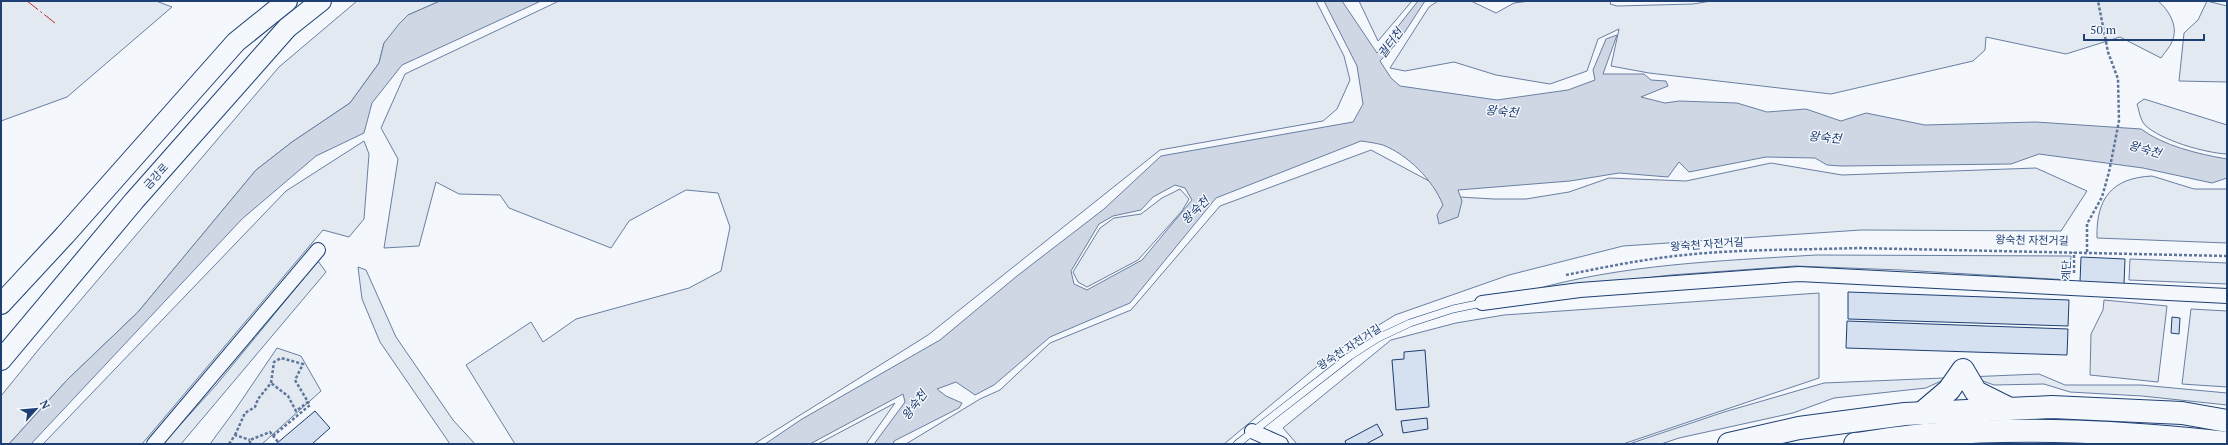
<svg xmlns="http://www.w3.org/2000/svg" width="2228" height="445" font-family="'PT Serif','Noto Sans KR',serif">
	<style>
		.green { fill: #e3e9f0; stroke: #687fa3 }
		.parking { fill: #e3e8f0; stroke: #687fa3 }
		.water { fill: #cfd7e4; stroke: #687fa3; fill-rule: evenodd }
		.building { fill: #d5e0f0; stroke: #1d3f73 }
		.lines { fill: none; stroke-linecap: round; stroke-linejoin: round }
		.lane-casing { stroke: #1d3f73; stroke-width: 8 }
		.street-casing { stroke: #1d3f73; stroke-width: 16 }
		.secondary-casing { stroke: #1d3f73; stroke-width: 22 }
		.highway-casing { stroke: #1d3f73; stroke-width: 24 }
		.path { stroke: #5e769c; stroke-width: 2.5; stroke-dasharray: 3 2; stroke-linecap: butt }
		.lane { stroke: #f4f7fb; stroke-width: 7 }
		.street { stroke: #f4f7fb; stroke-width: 14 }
		.secondary { stroke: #f4f7fb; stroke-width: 20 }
		.highway { stroke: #f4f7fb; stroke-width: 22 }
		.power { stroke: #c62828; stroke-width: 1; stroke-dasharray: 14 3 2 3; stroke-linecap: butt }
		.labels { text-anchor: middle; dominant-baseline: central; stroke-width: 3; stroke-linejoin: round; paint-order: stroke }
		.street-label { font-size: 11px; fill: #1d3f73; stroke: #f4f7fb }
		.water-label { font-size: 12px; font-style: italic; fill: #1d3f73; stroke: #f4f7fb }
	</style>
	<rect width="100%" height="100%" fill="#f4f7fb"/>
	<!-- green -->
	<g class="green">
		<polygon points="1,1 156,1 172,7 67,97 1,121"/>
		<polygon points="357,1 440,1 408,15 384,43 379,63 350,103 292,142 256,170 138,312 67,380 9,444 1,444 1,396 39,349 279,67"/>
		<polygon points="559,1 1316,1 1344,56 1350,80 1337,109 1323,121 1160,150 928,335 754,444 515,444 466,365 531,322 543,342 576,319 689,288 721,271 730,227 718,193 686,190 629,221 611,248 509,208 500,195 459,194 436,182 419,246 384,248 398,159 381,128 405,74"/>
		<polygon points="1359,1 1412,1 1378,41"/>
		<path d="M1438 1H1471L1496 13 1514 3 1530 1H1611L1610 4 1617 6 1693 4 1711 1H2158C2168 9 2178 25 2173 39 2171 46 2165 52 2161 58L2120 37 2066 54 1986 37 1985 50 1973 61 1831 94 1649 73 1611 66 1619 29 1598 39 1587 71 1550 84 1496 75 1454 62 1405 71 1390 68 1429 7Z"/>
		<polygon points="2207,1 2227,6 2227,82 2179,81 2184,33 2198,20"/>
		<path d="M2144 99 2227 125V154C2205 153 2160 140 2145 125 2140 120 2139 110 2137 104Z"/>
		<polygon points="364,141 369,154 364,219 349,237 323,230 142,444 43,444 286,191"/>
		<polygon points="1371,150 1459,197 1494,199 1526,199 1569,192 1609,178 1686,181 1771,163 1842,175 2036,168 2087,191 2061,231 1861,230 1623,246 1509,275 1395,315 1332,354 1224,444 906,444 980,399 1000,390 1050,343 1131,310 1220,206"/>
		<path d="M2152 176 2194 189H2227V243L2097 238C2096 198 2112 178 2152 176Z"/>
		<polygon points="1180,189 1189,199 1182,211 1138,260 1087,287 1078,282 1073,272 1100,228 1114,218 1141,214 1162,198"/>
		<path d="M1816 255 2071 256 2069 280 1901 270 1795 266 1671 275 1529 291C1623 264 1719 261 1816 255Z"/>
		<polygon points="2130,259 2227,263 2227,284 2129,280"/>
		<polygon points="318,261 326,272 181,444 163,444 217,384"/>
		<polygon points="358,267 366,270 396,337 453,420 475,444 450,444 380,342 362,299"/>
		<polygon points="1819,293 1819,378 1623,444 1297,444 1283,428 1391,340 1456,323 1504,315"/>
		<polygon points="2191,309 2227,311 2227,387 2182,384"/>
		<polygon points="277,348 301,356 321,391 262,444 210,444 235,410"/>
		<polygon points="2039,374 2065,385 2141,385 2227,393 2227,405 2142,396 2070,392 2044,384 1994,385 1980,380 1941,381 1926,388 1834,398 1793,413 1679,438 1661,444 1629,444 1724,412 1824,383"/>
		<polygon points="895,403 866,444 818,444"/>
	</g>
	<!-- parking -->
	<polygon class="parking" points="2104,300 2167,306 2158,382 2090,375 2091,334 2103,310"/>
	<!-- water -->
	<g class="water">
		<polygon points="440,1 541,1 402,65 372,103 364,133 316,156 242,219 31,444 9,444 67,380 138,312 256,170 292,142 350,103 379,63 384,43 399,24 408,15"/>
		<path d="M1324 1H1342L1377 53 1418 1H1425L1399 41 1380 61 1391 78 1400 86 1497 100 1568 90 1595 80 1593 70 1606 39 1617 35 1603 74H1644L1651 80 1666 81 1668 86 1641 97 1665 103 1679 101 1737 103 1767 112 1806 109 1841 121 1866 113 1925 125 2036 122 2141 129C2164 146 2198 154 2227 159V178L2212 183 2143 168 2039 154 2011 164 1841 166 1827 165 1815 158 1766 157 1689 172 1679 162 1668 177 1619 173 1570 181 1458 190 1462 201 1458 217 1439 224 1437 215 1443 205C1433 180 1408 155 1383 145 1376 143 1368 142 1361 141L1216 198 1130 303 1050 337 994 385 975 395 956 382 937 389 946 396 962 403 959 408 894 441 893 444H874L905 402 903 394 810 444H765L802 419 940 340 1017 276 1104 209 1161 156 1353 122 1363 104 1357 66ZM1175 185 1185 188 1192 200 1142 260 1087 290 1074 284 1071 271 1099 224 1113 216 1141 210 1153 197Z"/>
	</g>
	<!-- building -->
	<g class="building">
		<polygon points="2081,257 2125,259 2124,284 2080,282"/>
		<polygon points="1848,292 2069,300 2068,326 1848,319"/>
		<polygon points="2172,317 2180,318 2179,334 2171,333"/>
		<polygon points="1847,321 2068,329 2067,355 1846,348"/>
		<polygon points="1425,350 1429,407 1396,410 1392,360 1404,359 1404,352"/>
		<polygon points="315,411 330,428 312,444 276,444"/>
		<polygon points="1427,418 1428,429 1403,433 1401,421"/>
		<polygon points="1377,424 1383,435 1366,444 1346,444 1345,441"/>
	</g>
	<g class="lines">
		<defs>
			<polyline id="lane" points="1237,444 1350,356 1378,338 1410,323 1453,309 1482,303"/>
			<g id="street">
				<polyline points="1482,303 1580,290 1799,274 2227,296"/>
				<polyline points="1252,431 1281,444"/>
				<polyline points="154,444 318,250"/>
			</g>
			<g id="secondary">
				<polyline points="1,304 65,235 236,42 287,1"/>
				<polyline points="1,360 134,201 287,28 321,1"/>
			</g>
			<g id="highway">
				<polyline points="1922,413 1949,390 1963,370 1976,392 2008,408"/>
				<polyline points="1729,444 1799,428 1905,414 2052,407 2182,413 2227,421"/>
				<path d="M1855 444C1878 441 1901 437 1924 435 2025 426 2126 432 2227 443"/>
			</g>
		</defs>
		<!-- lane casing -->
		<use href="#lane" class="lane-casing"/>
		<!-- street casing -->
		<use href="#street" class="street-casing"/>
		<!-- secondary casing -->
		<use href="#secondary" class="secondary-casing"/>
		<!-- highway casing -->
		<use href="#highway" class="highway-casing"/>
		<!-- path -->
		<g class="path">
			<polyline points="2087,252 2087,224 2102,197 2109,172 2119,121 2118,79 2108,52 2098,1"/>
			<polyline points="2074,273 2074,252"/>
			<path d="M1566 275C1605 267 1644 259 1684 255 1741 249 1800 250 1858 248L2227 256"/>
			<polyline points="235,435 245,413 255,407 258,399 271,383 274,362 281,358 303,364 295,380 308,402 296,411 288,396 271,383"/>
			<polyline points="273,436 310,405 308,402"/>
			<polyline points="229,444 235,435 250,440"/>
			<polyline points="250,444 250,440 270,432 278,442"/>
		</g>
		<!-- lane -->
		<use href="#lane" class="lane"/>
		<!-- street -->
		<use href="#street" class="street"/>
		<!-- secondary -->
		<use href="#secondary" class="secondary"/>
		<!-- highway -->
		<use href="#highway" class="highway"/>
		<!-- power -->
		<polyline class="power" points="27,1 55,23"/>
	</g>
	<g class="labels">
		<!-- street labels -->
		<g class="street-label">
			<text transform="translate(156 176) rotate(-48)">금강로</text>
			<text transform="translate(2032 240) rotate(1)">왕숙천 자전거길</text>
			<text transform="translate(1707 244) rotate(-4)">왕숙천 자전거길</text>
			<text transform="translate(2066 270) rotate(-88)">계단</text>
			<text transform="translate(1349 347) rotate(-33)">왕숙천 자전거길</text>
		</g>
		<!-- water labels -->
		<g class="water-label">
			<text transform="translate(1390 43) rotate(-54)">궐터천</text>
			<text transform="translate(1502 111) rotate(5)">왕숙천</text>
			<text transform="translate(1825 137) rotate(5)">왕숙천</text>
			<text transform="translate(2145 149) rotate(16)">왕숙천</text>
			<text transform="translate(1195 210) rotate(-44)">왕숙천</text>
			<text transform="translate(914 405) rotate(-53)">왕숙천</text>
		</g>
	</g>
	<!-- border -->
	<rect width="2228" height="445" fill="none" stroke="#1d3f73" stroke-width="4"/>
	<!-- north arrow -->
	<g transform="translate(36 409) rotate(63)" stroke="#f4f7fb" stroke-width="3" paint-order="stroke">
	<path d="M0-3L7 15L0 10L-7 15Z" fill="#1d3f73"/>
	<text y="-6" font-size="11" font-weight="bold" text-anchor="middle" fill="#1d3f73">N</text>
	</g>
	<!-- scale -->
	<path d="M2084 34v6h120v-6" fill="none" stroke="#1d3f73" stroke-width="2"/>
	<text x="2090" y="34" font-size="12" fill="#1d3f73" stroke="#f4f7fb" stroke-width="3" paint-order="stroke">50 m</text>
</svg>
